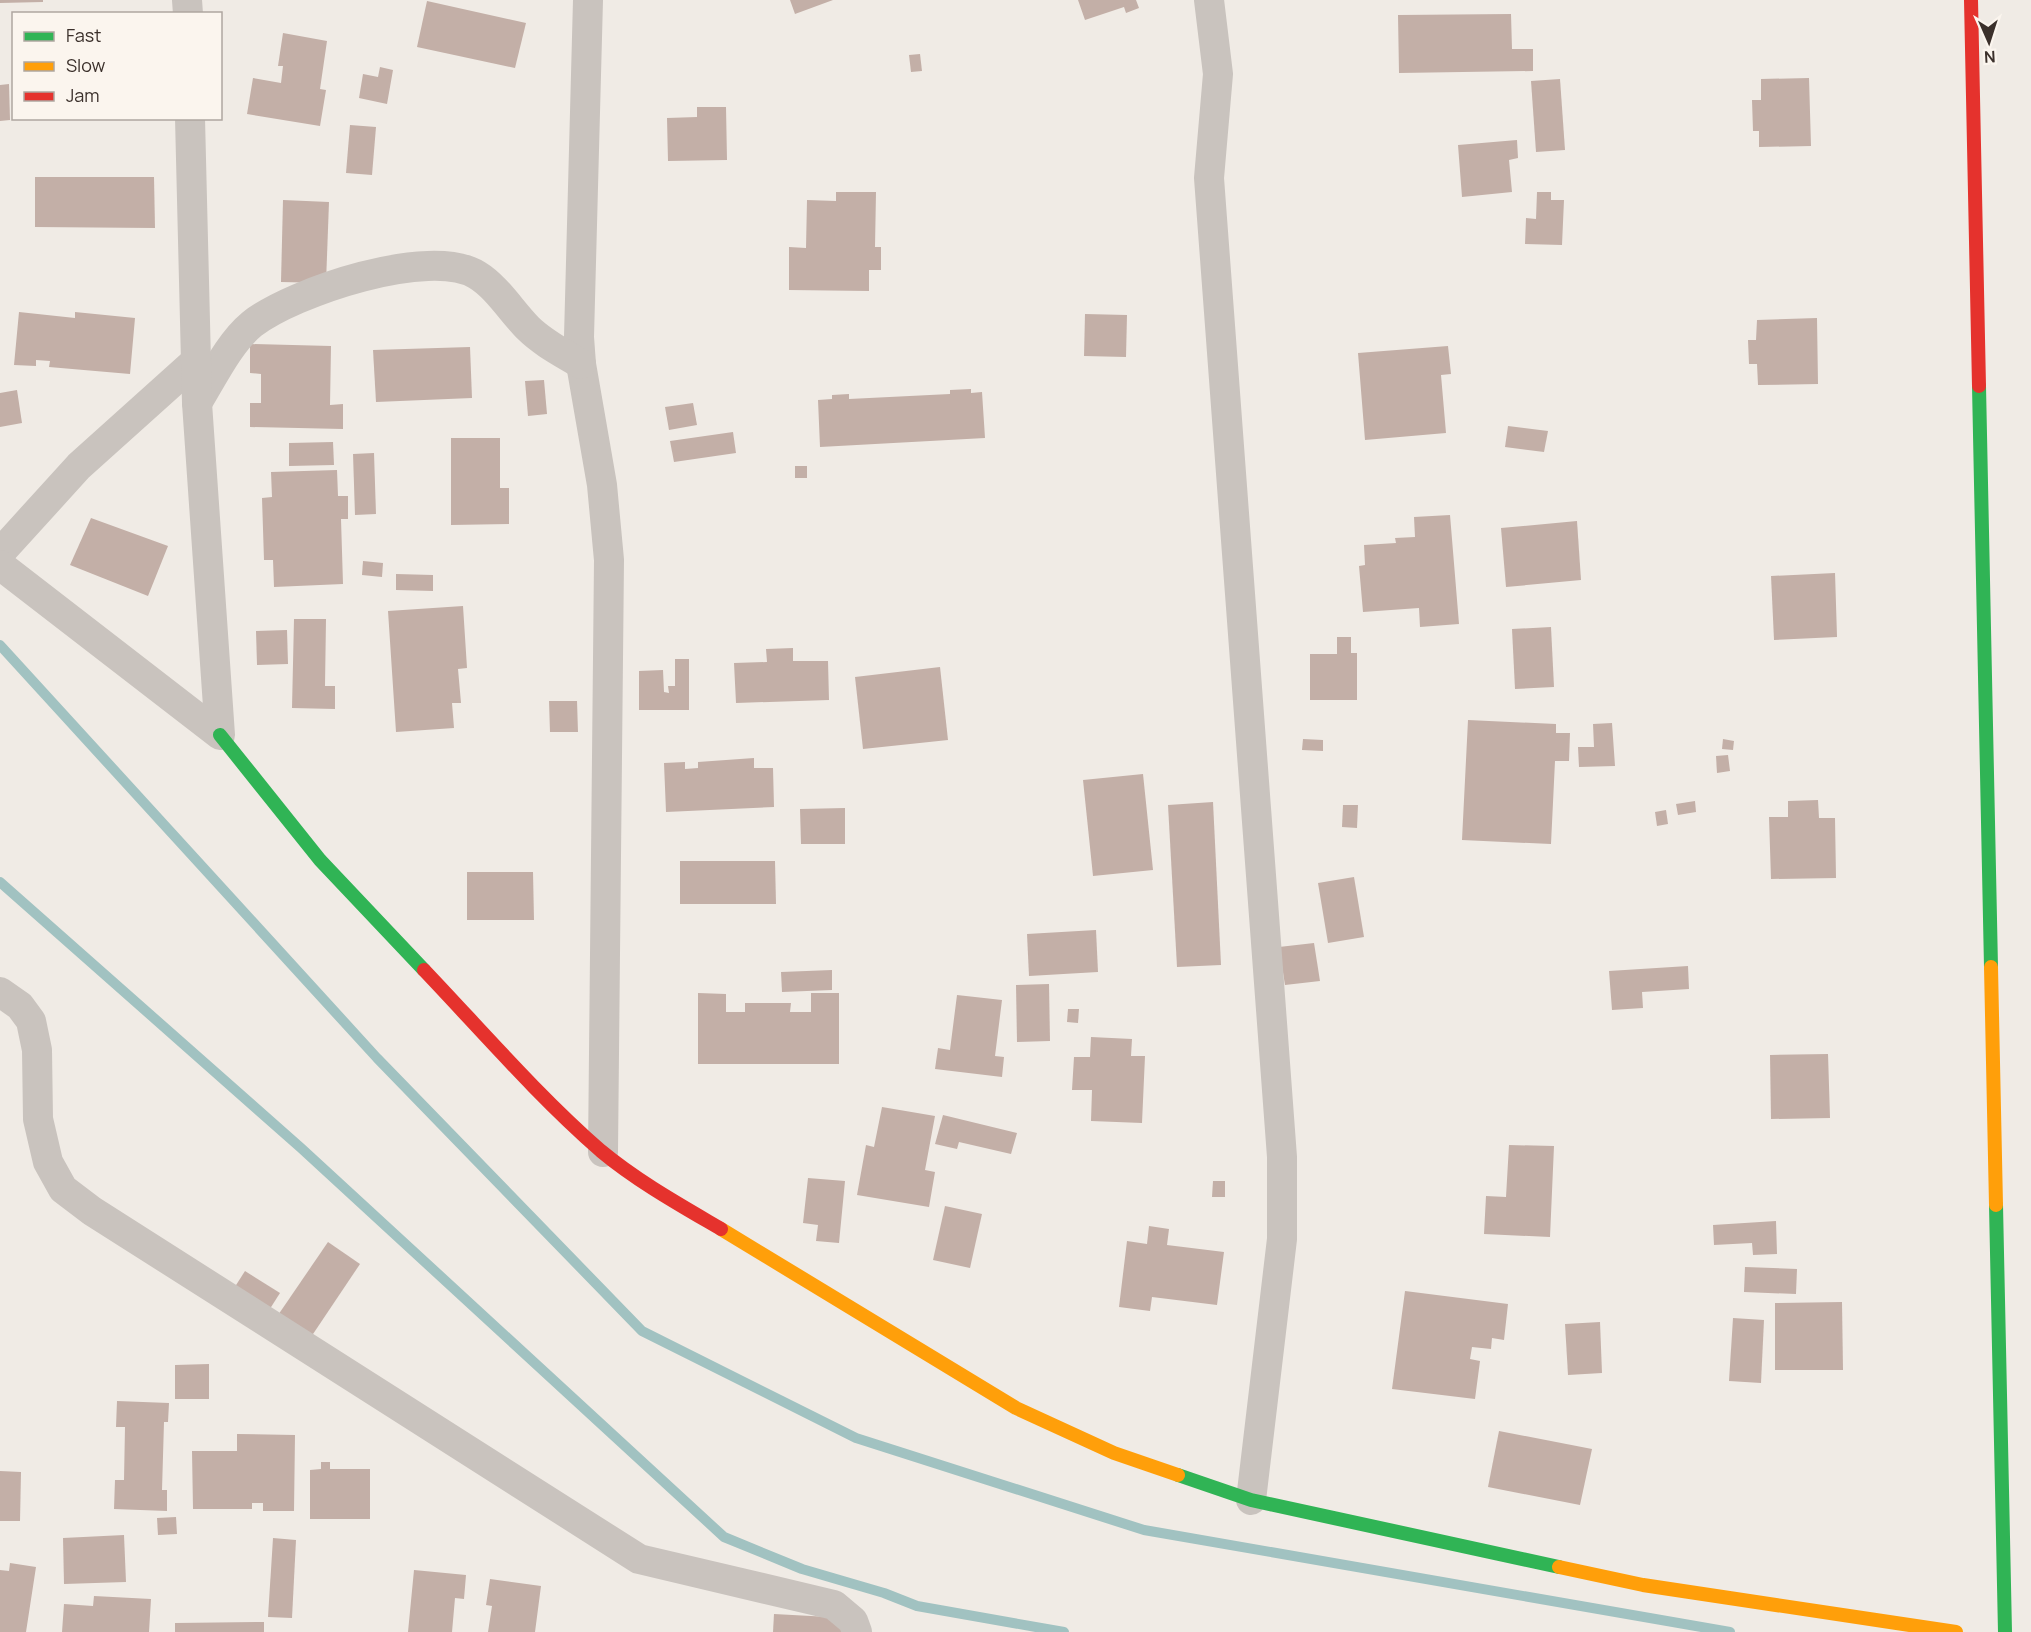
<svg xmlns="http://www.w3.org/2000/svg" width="2031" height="1632" font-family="Manrope,sans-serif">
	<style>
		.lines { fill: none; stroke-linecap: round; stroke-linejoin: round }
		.stream { stroke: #a1c2c1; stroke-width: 10 }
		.building { fill: #c3afa7 }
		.street { stroke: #c9c3be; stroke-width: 30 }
		.fast { stroke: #30b455; stroke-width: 14 }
		.slow { stroke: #ff9f0a; stroke-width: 14 }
		.jam { stroke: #e5322d; stroke-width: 14 }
	</style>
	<rect width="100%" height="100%" fill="#f0ebe5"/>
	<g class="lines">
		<!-- stream -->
		<g class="stream">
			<polyline points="0,645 377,1058 642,1331 856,1438 1144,1530 1730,1632"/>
			<polyline points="0,882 301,1148 724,1537 802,1569 884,1593 917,1606 1064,1632"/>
		</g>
	</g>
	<!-- building -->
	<g class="building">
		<polygon points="0,0 43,0 43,2 0,3"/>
		<polygon points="790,0 833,0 795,14"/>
		<polygon points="1078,0 1136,0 1139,8 1126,13 1124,7 1085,20"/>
		<polygon points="427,1 526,23 515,68 417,47"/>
		<polygon points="1511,14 1512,49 1533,49 1533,71 1399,73 1398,15"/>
		<polygon points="283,33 327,41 320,89 326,90 320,126 247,114 253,78 281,83 283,66 278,66"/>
		<polygon points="920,54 922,71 911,72 909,55"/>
		<polygon points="380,67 393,70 387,104 359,98 363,74 378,77"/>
		<polygon points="1809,78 1811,146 1759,147 1759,131 1753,131 1752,100 1761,100 1761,79"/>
		<polygon points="1560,79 1565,150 1536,152 1531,81"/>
		<polygon points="9,84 10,120 0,121 0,85"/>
		<polygon points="697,107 726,107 727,160 668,161 667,118 697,117"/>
		<polygon points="350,125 376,127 372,175 346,173"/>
		<polygon points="1517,140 1518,158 1509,160 1512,192 1462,197 1458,145"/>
		<polygon points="35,177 154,177 155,228 35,227"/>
		<polygon points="836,192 876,192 875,247 881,247 881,270 869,270 869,291 789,290 789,247 806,248 807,200 836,201"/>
		<polygon points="1537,192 1551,192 1551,200 1564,200 1562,245 1525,244 1526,218 1536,219"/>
		<polygon points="283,200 329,202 326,283 281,282"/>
		<polygon points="19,312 75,318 75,312 135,318 130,374 49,367 50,361 36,360 36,366 14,365"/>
		<polygon points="1085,314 1127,315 1126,357 1084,356"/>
		<polygon points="1817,318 1818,384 1758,385 1757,364 1749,364 1748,340 1756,340 1757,320"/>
		<polygon points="250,344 331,346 330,405 343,404 343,429 250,427 250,403 261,403 261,374 250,373"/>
		<polygon points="1448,346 1451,374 1441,375 1446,433 1365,440 1358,353"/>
		<polygon points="470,347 472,398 376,402 373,350"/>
		<polygon points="544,380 547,414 528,416 525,381"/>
		<polygon points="971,389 971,393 982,392 985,438 820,447 818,400 832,399 832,395 849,394 849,399 950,394 950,390"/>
		<polygon points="17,390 22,423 0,427 0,393"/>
		<polygon points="693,403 697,425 669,430 665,407"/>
		<polygon points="1508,426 1548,431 1544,452 1505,447"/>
		<polygon points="733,432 736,453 674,462 670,441"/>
		<polygon points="451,438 500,438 500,488 509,488 509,524 451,525"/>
		<polygon points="333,442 334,465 289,466 289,443"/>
		<polygon points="374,453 376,514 355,515 353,454"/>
		<rect x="795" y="466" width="12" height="12"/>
		<polygon points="337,470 338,496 348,496 348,519 341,519 343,584 274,587 273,560 264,560 262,498 272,497 271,472"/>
		<polygon points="1450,515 1459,624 1420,627 1419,608 1363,612 1359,566 1365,565 1364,545 1396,543 1395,538 1415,537 1414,517"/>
		<polygon points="91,518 168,546 148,596 70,565"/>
		<polygon points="1577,521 1581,580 1506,587 1501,528"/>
		<polygon points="363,561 383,563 382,577 362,575"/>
		<polygon points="1835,573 1837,637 1774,640 1771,576"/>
		<polygon points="396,574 433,575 433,591 396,590"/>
		<polygon points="463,606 467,668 458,669 461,703 452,703 454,728 396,732 388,611"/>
		<polygon points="294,619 326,619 325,686 335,686 335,709 292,708"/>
		<polygon points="1551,627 1554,687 1515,689 1512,629"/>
		<polygon points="287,630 288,664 257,665 256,631"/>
		<polygon points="1337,637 1351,637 1351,653 1357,653 1357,700 1310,700 1310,654 1337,654"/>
		<polygon points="793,648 793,661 828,661 829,700 736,703 734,663 767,662 766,649"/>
		<polygon points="675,659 689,659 689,710 639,710 639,671 663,670 664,692 669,693 668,686 675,686"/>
		<polygon points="940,667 948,740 863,749 855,677"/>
		<polygon points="549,701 577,701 578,732 550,732"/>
		<polygon points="1468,720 1556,724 1556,733 1570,733 1569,761 1555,761 1551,844 1462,840"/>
		<polygon points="1612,723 1615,766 1579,767 1578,747 1594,747 1593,724"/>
		<polygon points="1303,739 1323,740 1323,751 1302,750"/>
		<polygon points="1723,739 1734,741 1733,750 1722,749"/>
		<polygon points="1728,755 1730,771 1717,773 1716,756"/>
		<polygon points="754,758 754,768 773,768 774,807 666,812 664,763 685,762 685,769 698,768 698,762"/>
		<polygon points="1143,774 1153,870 1093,876 1083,780"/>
		<polygon points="1818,800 1819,818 1835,818 1836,878 1771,879 1769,817 1788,817 1788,801"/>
		<polygon points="1695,801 1696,812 1678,815 1676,804"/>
		<polygon points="1213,802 1221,965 1177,967 1168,805"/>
		<polygon points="1343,805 1358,805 1357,828 1342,827"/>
		<polygon points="845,808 845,844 801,844 800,809"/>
		<polygon points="1666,810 1668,824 1657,826 1655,812"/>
		<polygon points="680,861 775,861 776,904 680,904"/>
		<polygon points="467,872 533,872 534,920 467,920"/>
		<polygon points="1354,877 1364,937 1328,943 1318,883"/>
		<polygon points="1096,930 1098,972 1029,976 1027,934"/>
		<polygon points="1314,943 1320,981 1285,985 1279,947"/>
		<polygon points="1688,966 1689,989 1642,992 1643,1008 1612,1010 1609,971"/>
		<polygon points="832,970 832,990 782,992 781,972"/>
		<polygon points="1049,984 1050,1041 1017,1042 1016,985"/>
		<polygon points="698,993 726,994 726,1012 745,1012 745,1003 791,1003 790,1012 811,1012 811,993 839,993 839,1064 698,1064"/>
		<polygon points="957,995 1002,1000 995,1056 1004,1057 1002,1077 935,1069 938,1048 950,1050"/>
		<polygon points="1068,1009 1079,1009 1078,1023 1067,1022"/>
		<polygon points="1091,1037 1132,1039 1131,1056 1145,1056 1142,1123 1091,1121 1092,1090 1072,1090 1074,1057 1090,1057"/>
		<polygon points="1828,1054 1830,1118 1771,1119 1770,1055"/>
		<polygon points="882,1107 935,1116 925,1170 935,1172 929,1207 857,1195 866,1145 874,1147"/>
		<polygon points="943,1115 1017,1133 1011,1154 959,1142 957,1149 935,1144"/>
		<polygon points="1509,1145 1554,1146 1550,1237 1484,1234 1486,1196 1506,1197"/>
		<polygon points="808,1178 845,1181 839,1243 816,1241 818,1225 803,1223"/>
		<polygon points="1213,1181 1225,1181 1225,1197 1212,1197"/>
		<polygon points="945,1206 982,1214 970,1268 933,1260"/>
		<polygon points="1776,1221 1777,1254 1753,1255 1752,1243 1714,1245 1713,1225"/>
		<polygon points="1149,1226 1169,1229 1167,1245 1224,1252 1217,1305 1152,1297 1150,1311 1119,1307 1127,1241 1147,1244"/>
		<polygon points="328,1242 360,1264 307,1343 274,1321"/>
		<polygon points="1745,1267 1797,1269 1796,1294 1744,1292"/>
		<polygon points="245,1271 280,1293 266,1315 231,1293"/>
		<polygon points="1405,1291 1508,1304 1504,1340 1492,1338 1491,1349 1472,1347 1470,1359 1480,1361 1475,1399 1392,1389"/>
		<polygon points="1842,1302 1843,1370 1775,1370 1775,1303"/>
		<polygon points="1733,1318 1764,1320 1761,1383 1729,1381"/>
		<polygon points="1600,1322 1602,1373 1568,1375 1565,1324"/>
		<polygon points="209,1364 209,1399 175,1399 175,1365"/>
		<polygon points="117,1401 169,1403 168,1422 164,1422 162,1490 167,1490 167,1511 114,1509 115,1480 124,1480 125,1427 116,1427"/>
		<polygon points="1499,1431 1592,1449 1580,1505 1488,1487"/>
		<polygon points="237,1434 295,1435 294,1511 263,1511 263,1503 252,1503 252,1509 193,1509 192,1451 237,1451"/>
		<polygon points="321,1462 330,1462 330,1469 370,1469 370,1519 310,1519 310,1470 321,1469"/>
		<polygon points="0,1471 21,1472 20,1521 0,1521"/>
		<polygon points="176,1517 177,1534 158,1535 157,1518"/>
		<polygon points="124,1535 126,1582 64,1584 63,1538"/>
		<polygon points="273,1538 296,1540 292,1618 268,1617"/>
		<polygon points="10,1563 36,1567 26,1632 0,1632 0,1570 9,1571"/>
		<polygon points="414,1570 466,1575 464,1599 455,1598 452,1632 408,1632"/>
		<polygon points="490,1579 541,1586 535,1632 488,1632 492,1606 486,1605"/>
		<polygon points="94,1596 151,1599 149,1632 62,1632 64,1604 93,1606"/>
		<polygon points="774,1614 848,1618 847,1632 773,1632"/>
		<polygon points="264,1622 264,1632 175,1632 175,1623"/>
	</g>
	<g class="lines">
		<!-- street -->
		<g class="street">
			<polyline points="187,0 188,14"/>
			<polyline points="588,0 579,337 581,364 602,485 609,560 603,1152"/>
			<polyline points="1209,0 1218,74 1209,178 1282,1157 1282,1239 1251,1500"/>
			<path d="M197 403C213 377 229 343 252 324 293 292 430 246 477 275 497 287 512 312 528 328 543 343 563 353 581 364"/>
			<polyline points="0,553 79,466 197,360"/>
			<polyline points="0,565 220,735 197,403 190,118"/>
			<polyline points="0,992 20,1006 31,1021 37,1050 38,1119 48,1162 63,1189 92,1211 639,1559 834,1605 853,1621 857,1632"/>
		</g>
		<!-- fast -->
		<g class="fast">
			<polyline points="1979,386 1991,967"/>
			<polyline points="220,735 320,860 424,970"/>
			<polyline points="1996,1205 2005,1632"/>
			<polyline points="1178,1475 1251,1500 1559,1567"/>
		</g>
		<!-- slow -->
		<g class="slow">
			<polyline points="1991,967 1996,1205"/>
			<polyline points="721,1229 1016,1408 1114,1453 1178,1475"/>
			<polyline points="1559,1567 1643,1585 1956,1632"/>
		</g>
		<!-- jam -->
		<g class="jam">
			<polyline points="1971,0 1979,386"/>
			<path d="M424 970C482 1031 538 1096 601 1151 637 1181 680 1205 721 1229"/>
		</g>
	</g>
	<!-- legend -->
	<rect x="12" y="12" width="210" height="108" fill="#fbf5ee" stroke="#aea6a0" stroke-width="1.5"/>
	<rect x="24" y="32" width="30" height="9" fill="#30b455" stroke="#aea6a0" stroke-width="1.5"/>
	<text x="66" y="42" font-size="18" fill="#3b302b">Fast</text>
	<rect x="24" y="62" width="30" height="9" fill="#ff9f0a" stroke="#aea6a0" stroke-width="1.5"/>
	<text x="66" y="72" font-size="18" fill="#3b302b">Slow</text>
	<rect x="24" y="92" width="30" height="9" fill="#e5322d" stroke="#aea6a0" stroke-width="1.5"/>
	<text x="66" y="102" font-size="18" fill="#3b302b">Jam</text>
	<!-- north arrow -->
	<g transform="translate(1989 42) rotate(177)" stroke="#fbf5ee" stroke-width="4.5" paint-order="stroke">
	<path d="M0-4.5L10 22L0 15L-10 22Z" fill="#3b302b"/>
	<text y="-9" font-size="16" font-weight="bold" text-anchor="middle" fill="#3b302b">N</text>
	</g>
</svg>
